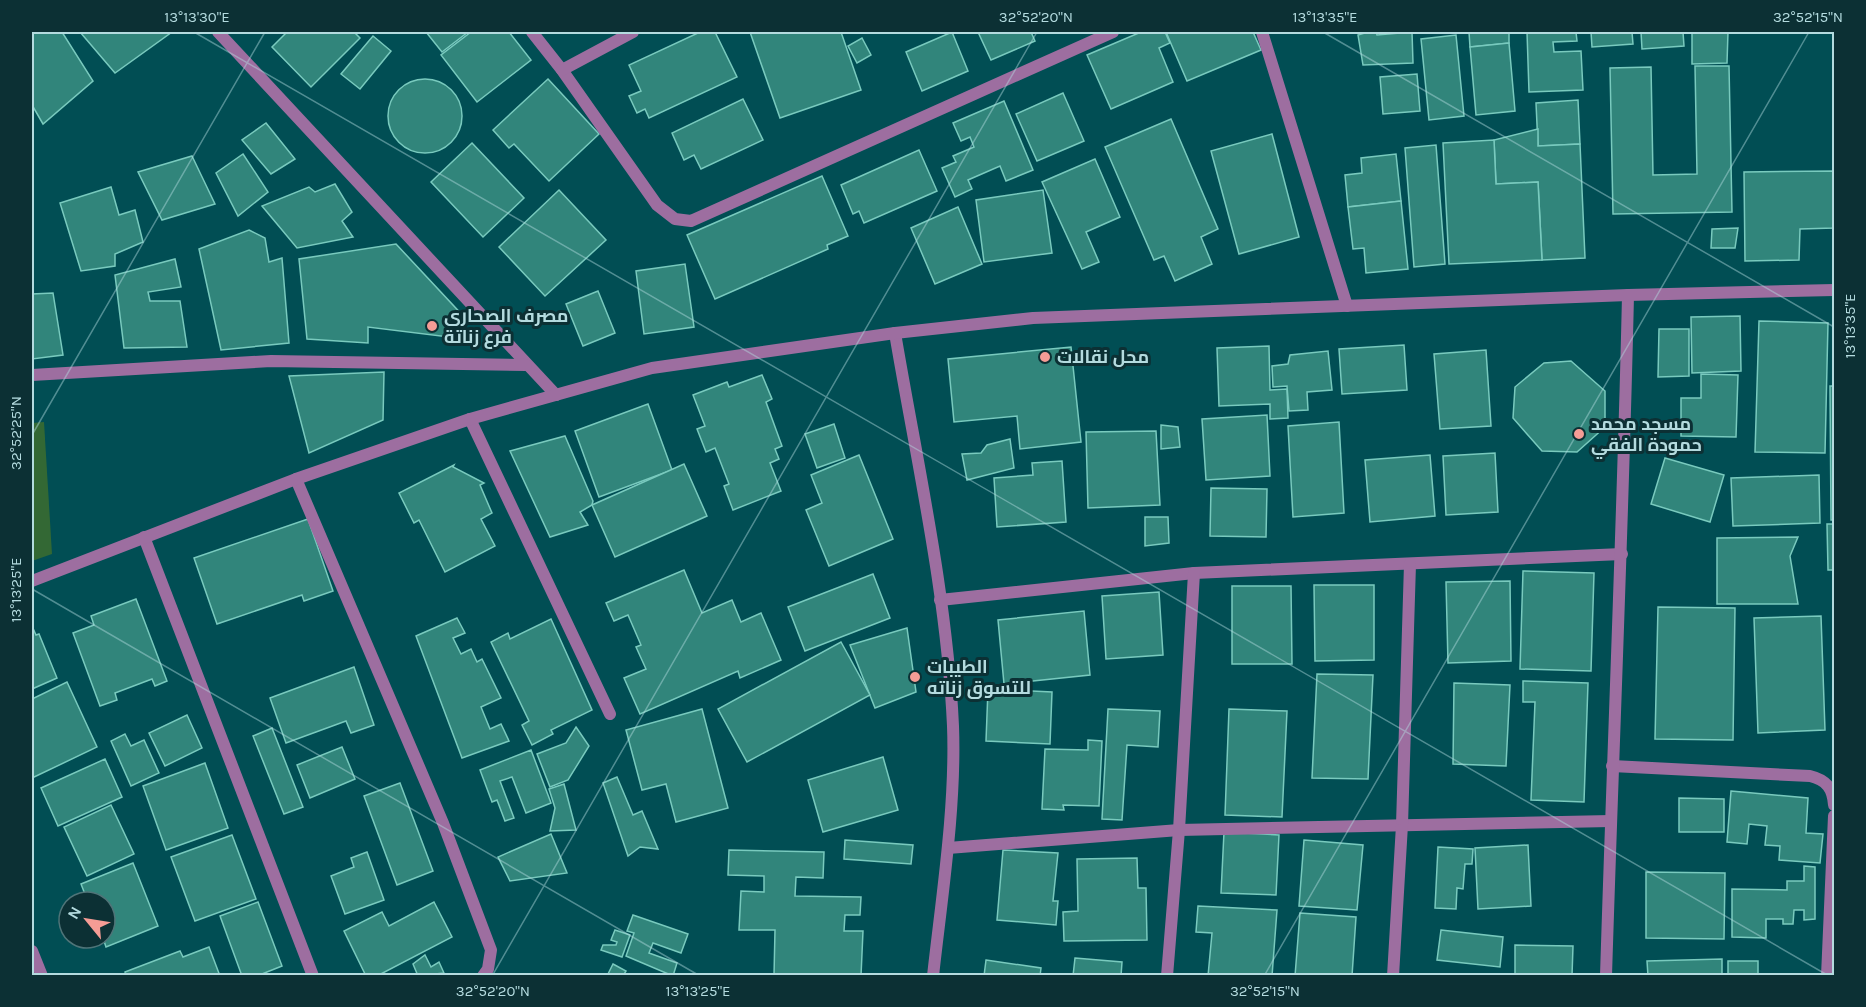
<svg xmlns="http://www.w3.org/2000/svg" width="1866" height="1007" font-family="Karla,Cairo,sans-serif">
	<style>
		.green { fill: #336834 }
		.building { fill: #31857b; stroke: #79cabe; stroke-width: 1.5 }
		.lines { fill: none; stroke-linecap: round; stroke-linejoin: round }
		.minor { stroke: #9d6ea0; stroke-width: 12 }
		.tertiary { stroke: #9d6ea0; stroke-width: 12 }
		.ticks { fill: none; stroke: #b4dbdf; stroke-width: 1.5; stroke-opacity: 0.45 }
		.poi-dot { fill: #f59c95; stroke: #0c3034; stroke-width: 2 }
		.labels { text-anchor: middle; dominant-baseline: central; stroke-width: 6; stroke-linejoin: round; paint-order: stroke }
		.poi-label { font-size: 18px; font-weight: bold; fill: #b4dbdf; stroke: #0c3034; text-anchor: start }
		.neatline { fill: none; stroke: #b4dbdf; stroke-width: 2 }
		.ticks-label { font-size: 15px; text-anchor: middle; fill: #b4dbdf }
	</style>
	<rect width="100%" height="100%" fill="#014e54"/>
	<!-- green -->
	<polygon class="green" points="44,422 52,554 32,561 32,423"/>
	<!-- building -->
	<g class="building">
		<polygon points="32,32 62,32 93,81 43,124 32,105"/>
		<polygon points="80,32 172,32 115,73"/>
		<polygon points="287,32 354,32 360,38 311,87 272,47"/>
		<polygon points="426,32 468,32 442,52"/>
		<polygon points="471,32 509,32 531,60 477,102 441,55"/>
		<polygon points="700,32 715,32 737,77 649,118 645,109 637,113 629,96 641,91 629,65"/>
		<polygon points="750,32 841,32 861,90 780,118"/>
		<polygon points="952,32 968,71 922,91 906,52"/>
		<polygon points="978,32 1031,32 1035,41 991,60"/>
		<polygon points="1141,32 1165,32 1170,43 1159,48 1173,82 1111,109 1087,55"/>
		<polygon points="1166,32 1253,32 1261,50 1187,81"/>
		<polygon points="1368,32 1376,32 1377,35 1412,32 1413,63 1363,65 1358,35"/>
		<polygon points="1469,32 1509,32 1509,43 1470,47"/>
		<polygon points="1527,32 1576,32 1577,41 1553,42 1554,52 1581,51 1583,90 1529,92"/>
		<polygon points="1591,32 1632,32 1633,44 1592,47"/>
		<polygon points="1641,32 1683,32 1684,46 1642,49"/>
		<polygon points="1692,32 1728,32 1727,63 1692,64"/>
		<polygon points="1456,35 1464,116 1429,120 1421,39"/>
		<polygon points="373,36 391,51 360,89 341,74"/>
		<polygon points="862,38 871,55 857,63 848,46"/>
		<polygon points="1509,43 1515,111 1476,115 1470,47"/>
		<polygon points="1695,66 1729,66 1732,212 1613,214 1610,68 1651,67 1653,175 1697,174"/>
		<polygon points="1417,74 1420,111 1383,114 1380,77"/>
		<circle cx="425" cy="116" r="37"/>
		<polygon points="548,79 599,134 549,181 514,144 509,148 493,130"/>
		<polygon points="1063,93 1084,141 1037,161 1016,114"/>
		<polygon points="743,99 763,140 701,169 694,155 684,160 672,133"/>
		<polygon points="1578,100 1580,144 1538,146 1536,103"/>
		<polygon points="1004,101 1033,170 1006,181 1000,166 968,180 972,189 955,197 942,168 956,162 953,156 974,147 970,137 961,141 953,123"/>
		<polygon points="1171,119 1218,229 1201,237 1212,264 1175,281 1164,256 1154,260 1105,147"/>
		<polygon points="266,123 295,159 271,174 242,140"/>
		<polygon points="1538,129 1538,146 1580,144 1585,258 1542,260 1538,182 1496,184 1494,140"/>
		<polygon points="1272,134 1299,237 1239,254 1211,151"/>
		<polygon points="1494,140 1496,184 1538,182 1542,260 1449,264 1443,143"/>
		<polygon points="472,143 524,198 483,237 431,182"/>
		<polygon points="1436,145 1445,264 1414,267 1405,148"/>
		<polygon points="919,150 937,191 864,223 859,211 853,214 841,185"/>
		<polygon points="243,154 268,192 238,216 216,173"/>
		<polygon points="1396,154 1401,201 1348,207 1345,175 1362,173 1361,158"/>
		<polygon points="192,156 215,204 162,220 138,172"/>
		<polygon points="1095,159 1120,217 1086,232 1099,262 1082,269 1042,182"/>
		<polygon points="1834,171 1834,228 1800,229 1799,260 1745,261 1744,172"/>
		<polygon points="822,176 848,236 827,245 828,249 715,299 687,235"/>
		<polygon points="335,184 352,212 342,221 353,237 297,248 262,206 309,187 315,192"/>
		<polygon points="111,187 119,215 135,210 143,242 115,254 115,266 81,271 60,203"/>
		<polygon points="559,190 606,240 545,296 499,247"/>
		<polygon points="1043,190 1052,253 984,262 976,200"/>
		<polygon points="1401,201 1408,269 1366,273 1364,248 1353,249 1348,207"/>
		<polygon points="958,207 982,264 935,284 911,228"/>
		<polygon points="1738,228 1735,248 1711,248 1712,229"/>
		<polygon points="249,230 265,238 269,262 282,258 289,343 221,350 199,249"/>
		<polygon points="396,244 466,319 457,338 368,327 368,343 307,339 299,259"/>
		<polygon points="175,259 181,287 148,292 150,301 180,301 187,347 124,348 115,275"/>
		<polygon points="685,264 694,327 644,334 636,271"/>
		<polygon points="598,291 615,333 583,346 566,304"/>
		<polygon points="53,293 63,355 32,359 32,294"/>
		<polygon points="1740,316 1741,371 1692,373 1691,317"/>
		<polygon points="1759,321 1828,323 1825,453 1755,452"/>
		<polygon points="1659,329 1689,329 1689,376 1658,377"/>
		<polygon points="1404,345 1407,390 1342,394 1339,349"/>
		<polygon points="1269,346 1270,390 1287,389 1288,418 1270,419 1270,404 1219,406 1217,348"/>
		<polygon points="1071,347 1081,442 1020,449 1017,416 954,422 948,359"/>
		<polygon points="1486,350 1491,426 1440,429 1434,354"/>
		<polygon points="1328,351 1332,390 1307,392 1308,410 1289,411 1287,386 1273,387 1272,366 1288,364 1290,355"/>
		<polygon points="1571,361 1605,391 1605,427 1577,452 1542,451 1513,418 1515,387 1544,363"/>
		<polygon points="384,372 383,420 309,453 289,376"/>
		<polygon points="1701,374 1738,375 1736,437 1681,436 1681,398 1701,398"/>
		<polygon points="762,375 772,399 766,402 782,446 775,449 779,459 770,463 781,491 733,510 724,486 729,484 715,448 706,452 697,429 705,426 693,395 727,382 729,387"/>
		<polygon points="1830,386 1834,386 1834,520 1831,520"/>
		<polygon points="648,404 672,470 599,497 575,431"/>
		<polygon points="1267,415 1270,476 1206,480 1202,419"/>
		<polygon points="1339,422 1344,513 1293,517 1288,426"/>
		<polygon points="834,424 845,458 817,468 805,434"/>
		<polygon points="1161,425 1178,427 1180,447 1161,449"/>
		<polygon points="1156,431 1160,505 1088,508 1086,432"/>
		<polygon points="565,436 593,501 592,505 580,512 588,525 550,537 510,451"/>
		<polygon points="1010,439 1014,468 967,480 962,454 981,453 987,445"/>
		<polygon points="1495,453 1498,512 1446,515 1443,456"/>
		<polygon points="859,455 893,539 829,566 806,510 822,503 811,475"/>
		<polygon points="1430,455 1435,516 1370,522 1365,460"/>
		<polygon points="1665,458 1724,475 1710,522 1651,504"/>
		<polygon points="1062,461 1066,522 997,527 994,478 1033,475 1032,463"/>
		<polygon points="684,464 707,516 615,557 592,505"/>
		<polygon points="454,465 453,467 484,483 480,485 492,513 481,519 495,546 445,572 419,520 414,523 399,493"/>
		<polygon points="1819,475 1820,523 1733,526 1731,478"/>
		<polygon points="1211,488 1267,489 1266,537 1210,536"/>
		<polygon points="1145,517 1168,517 1169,543 1145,546"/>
		<polygon points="308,519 333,591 304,601 302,595 217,624 194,558"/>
		<polygon points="1827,524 1834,524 1834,570 1828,570"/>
		<polygon points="1798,537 1790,556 1798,604 1717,604 1717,538"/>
		<polygon points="684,570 702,613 732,600 741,622 761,613 781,660 740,678 738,671 640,714 624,678 646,669 636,647 641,645 628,615 614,621 606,603"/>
		<polygon points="1523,571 1594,573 1591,671 1520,669"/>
		<polygon points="873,574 890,618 805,651 788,607"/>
		<polygon points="1510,581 1511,661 1448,663 1446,582"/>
		<polygon points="1314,585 1374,585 1374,660 1315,661"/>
		<polygon points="1232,586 1291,586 1292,664 1232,664"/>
		<polygon points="1159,592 1163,655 1106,659 1102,596"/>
		<polygon points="136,599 167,681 155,686 152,679 115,693 117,700 100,706 73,633 94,625 91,616"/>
		<polygon points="1658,607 1735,608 1733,740 1655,739"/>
		<polygon points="1084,611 1090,675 1004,684 998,620"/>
		<polygon points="1821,616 1825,730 1758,733 1754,618"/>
		<polygon points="457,618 465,633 453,638 461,654 471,649 477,662 482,659 501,698 481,707 490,729 501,724 509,741 462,758 416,636"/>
		<polygon points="551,619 592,710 551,730 553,734 532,745 522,725 529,721 491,642 508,633 510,639"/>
		<polygon points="32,626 36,635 39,634 57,678 32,689"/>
		<polygon points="907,628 916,692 875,708 850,645"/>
		<polygon points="841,642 870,695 747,762 718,709"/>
		<polygon points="354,667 374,725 351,733 346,721 286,743 270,698"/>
		<polygon points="1317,674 1373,675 1368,779 1312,778"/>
		<polygon points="1523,681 1588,683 1584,802 1531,800 1535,702 1523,702"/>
		<polygon points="67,682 97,747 32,778 32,699"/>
		<polygon points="1454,683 1510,685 1506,766 1453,764"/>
		<polygon points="988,689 1052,692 1050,744 986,741"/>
		<polygon points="702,709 728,808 676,822 666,784 642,790 626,730"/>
		<polygon points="1108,709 1160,711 1158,747 1127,745 1122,820 1102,819"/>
		<polygon points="1229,709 1287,711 1282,817 1225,815"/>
		<polygon points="187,715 202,748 165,766 149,733"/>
		<polygon points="576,727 589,746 568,780 550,787 537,754 566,743"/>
		<polygon points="272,728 303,807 284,814 253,736"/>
		<polygon points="125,734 131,746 144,740 159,773 131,786 111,741"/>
		<polygon points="1088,740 1102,741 1099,806 1063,805 1064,810 1042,809 1045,749 1088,750"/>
		<polygon points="342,747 355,779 310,798 297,765"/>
		<polygon points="531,750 551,803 526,813 512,777 500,781 514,818 505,821 497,800 492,802 480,770"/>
		<polygon points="883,757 898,810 823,832 808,780"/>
		<polygon points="105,759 122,797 58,826 41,788"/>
		<polygon points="205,763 228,828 166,850 143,786"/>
		<polygon points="617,777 633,815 642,811 658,849 640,847 628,856 603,783"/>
		<polygon points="400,783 433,871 397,885 364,796"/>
		<polygon points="564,784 576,830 550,831 555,808 549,789"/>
		<polygon points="1731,791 1808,798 1806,833 1823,834 1820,863 1779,860 1780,846 1765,845 1767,826 1749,824 1747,844 1727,842"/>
		<polygon points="1679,798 1724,799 1724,832 1679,832"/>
		<polygon points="111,805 134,854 87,876 64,827"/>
		<polygon points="1224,832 1279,835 1276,895 1221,893"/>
		<polygon points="551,834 567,873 510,881 498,857"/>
		<polygon points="232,835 256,899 195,921 171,857"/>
		<polygon points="845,840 913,845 911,864 844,859"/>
		<polygon points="1304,840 1363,845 1357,910 1299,906"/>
		<polygon points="1528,845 1531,906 1478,909 1475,848"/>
		<polygon points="1438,847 1473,849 1472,864 1465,864 1463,889 1457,888 1456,909 1435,908"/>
		<polygon points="729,850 824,852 823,878 796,877 795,896 861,897 860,915 845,915 844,931 863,931 861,976 774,976 775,930 739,930 741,891 764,892 764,876 728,875"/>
		<polygon points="1003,850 1058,853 1053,901 1058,901 1056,925 997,920"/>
		<polygon points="367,852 384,900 345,914 331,876 354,867 351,858"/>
		<polygon points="1137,858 1138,888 1146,888 1147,940 1064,941 1063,912 1078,911 1077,859"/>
		<polygon points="133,863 158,926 106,947 103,938 105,938 105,902 88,902 81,884"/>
		<polygon points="1804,866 1815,867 1815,919 1804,920 1804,910 1794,910 1793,924 1783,924 1783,919 1766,919 1766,938 1732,937 1732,889 1787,890 1787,881 1804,881"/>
		<polygon points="1646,872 1725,873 1724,939 1646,938"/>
		<polygon points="258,902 282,966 257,976 242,976 220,916"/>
		<polygon points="434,902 452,937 377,976 366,976 344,931 382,912 389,926"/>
		<polygon points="1198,906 1277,910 1272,976 1208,976 1212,933 1196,932"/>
		<polygon points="1300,913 1356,917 1352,976 1295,976"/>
		<polygon points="633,915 688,934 681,953 653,943 649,953 677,963 673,976 626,956 634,933 627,931"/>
		<polygon points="615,930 630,935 622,957 601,950 603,945 616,945 617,942 611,940"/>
		<polygon points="1441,930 1503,937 1500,967 1437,960"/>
		<polygon points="1515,945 1573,946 1572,976 1515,976"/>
		<polygon points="209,947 220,976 126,976 125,972 180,951 183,957"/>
		<polygon points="425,955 431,967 439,962 444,973 418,976 413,964"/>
		<polygon points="1075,958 1122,962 1121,976 1073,976"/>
		<polygon points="1722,959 1722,976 1648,976 1647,961"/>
		<polygon points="986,960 1041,968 1040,976 984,976"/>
		<polygon points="1728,961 1758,961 1758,974 1773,976 1728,976"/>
		<polygon points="613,964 626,971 623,976 607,976"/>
	</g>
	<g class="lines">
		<!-- minor -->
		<g class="minor">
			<polyline points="218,32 556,395"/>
			<polyline points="532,32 562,70 657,205 675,219 691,221 1113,32"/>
			<polyline points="1262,32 1347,306"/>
			<polyline points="562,70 633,32"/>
			<polyline points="32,375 271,361 526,365"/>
			<polyline points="470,419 610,714"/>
			<polyline points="296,479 443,823 491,950 488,969 483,976"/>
			<polyline points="144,537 313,976"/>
			<polyline points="940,600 1194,573 1622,554"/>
			<path d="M1612 766 1810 776C1827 780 1833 789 1834 805"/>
			<polyline points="948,848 1179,830 1611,821"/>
			<polyline points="32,951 42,976"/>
			<polyline points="1167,976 1179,830 1194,573"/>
			<polyline points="1393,976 1402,825 1410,564"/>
			<path d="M1606 976C1613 749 1623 522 1628 295"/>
			<polyline points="1827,976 1834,816"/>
		</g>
		<!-- tertiary -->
		<g class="tertiary">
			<path d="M895 333C917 463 947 594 953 726 956 806 942 895 933 976"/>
			<polyline points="32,581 296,479 470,419 652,368 895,333 1033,318 1628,295 1834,290"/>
		</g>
	</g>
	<!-- ticks -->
	<path class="ticks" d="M194 32 1829 976M1323 32 1834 327M32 435 265 32M32 589 700 976M492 976 1037 32M1264 976 1809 32"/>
	<!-- markers -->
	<g class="poi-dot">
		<circle cx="432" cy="326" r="6"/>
		<circle cx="1045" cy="357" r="6"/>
		<circle cx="1579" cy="434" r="6"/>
		<circle cx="915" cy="677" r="6"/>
	</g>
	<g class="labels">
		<!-- poi labels -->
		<g class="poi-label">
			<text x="444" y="316">مصرف الصحارى<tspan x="444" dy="21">فرع زناتة</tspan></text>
			<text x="1057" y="357">محل نقالات</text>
			<text x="1591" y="424">مسجد محمد<tspan x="1591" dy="21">حمودة الفقي</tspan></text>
			<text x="927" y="667">الطيبات<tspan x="927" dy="21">للتسوق زناته</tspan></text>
		</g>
	</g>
	<!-- border -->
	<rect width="1866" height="1007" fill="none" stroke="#0c3034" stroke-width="66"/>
	<!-- north arrow -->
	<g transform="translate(87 920) rotate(300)"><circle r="28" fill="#0c3034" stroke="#4f7478" stroke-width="1.5"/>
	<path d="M0-4.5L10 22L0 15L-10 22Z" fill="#f59c95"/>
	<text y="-9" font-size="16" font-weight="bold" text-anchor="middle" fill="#b4dbdf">N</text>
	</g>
	<rect x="33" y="33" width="1800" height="941" class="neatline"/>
	<g class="ticks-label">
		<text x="197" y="22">13°13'30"E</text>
		<text x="1036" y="22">32°52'20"N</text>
		<text x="1325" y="22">13°13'35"E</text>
		<text x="1808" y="22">32°52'15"N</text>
		<text transform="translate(1850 326) rotate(-90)" y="5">13°13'35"E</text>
		<text transform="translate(16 433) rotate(-90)" y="5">32°52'25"N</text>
		<text transform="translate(16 590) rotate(-90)" y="5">13°13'25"E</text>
		<text x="493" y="996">32°52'20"N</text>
		<text x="698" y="996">13°13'25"E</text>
		<text x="1265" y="996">32°52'15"N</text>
	</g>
</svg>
